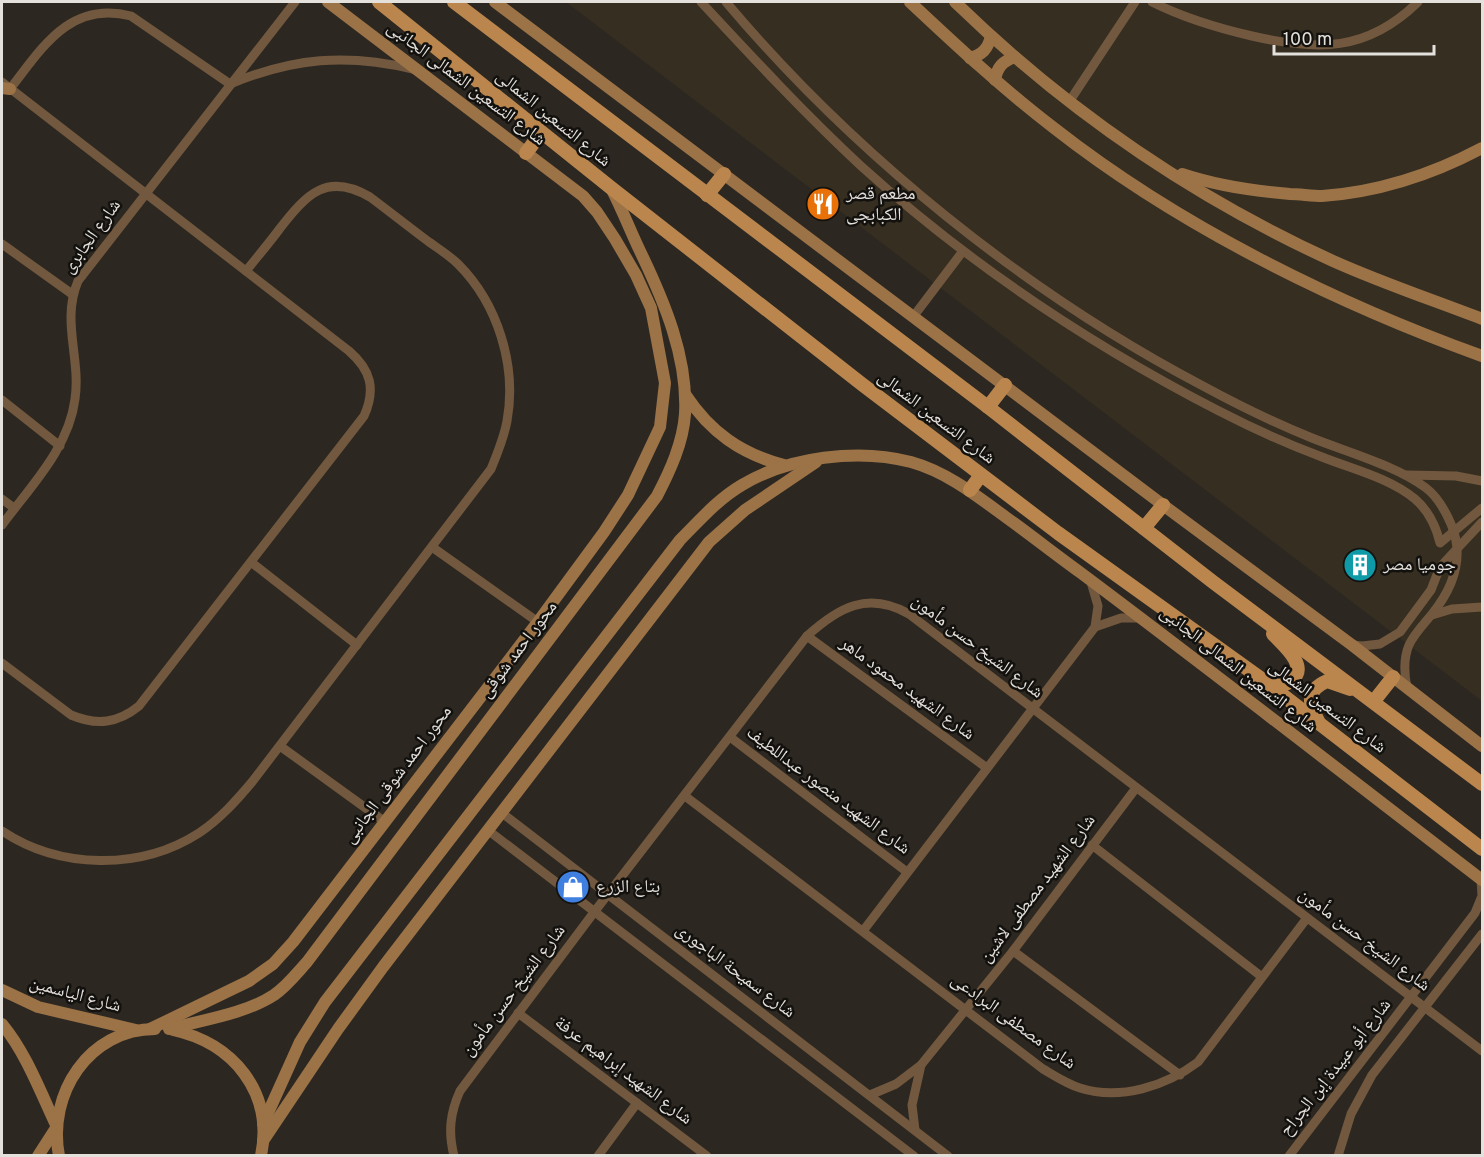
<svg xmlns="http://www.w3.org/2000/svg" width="1484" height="1157" font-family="Overpass,'Noto Naskh Arabic',sans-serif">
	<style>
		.built { fill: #352e21 }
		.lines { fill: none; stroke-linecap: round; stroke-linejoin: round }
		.street { stroke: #72583e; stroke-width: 9 }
		.secondary { stroke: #9c7247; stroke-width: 12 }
		.primary { stroke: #bb864e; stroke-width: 14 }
		.labels { text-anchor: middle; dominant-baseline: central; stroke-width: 5; stroke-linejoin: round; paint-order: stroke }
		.street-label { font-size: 18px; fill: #e4e1dd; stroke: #13110e }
		.poi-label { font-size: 18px; fill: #e4e1dd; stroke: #13110e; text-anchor: start }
	</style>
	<rect width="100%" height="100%" fill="#2c2821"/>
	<!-- built -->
	<polygon class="built" points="566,2 1482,2 1482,701"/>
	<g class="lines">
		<!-- street -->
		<g class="street">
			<path d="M701 2C753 58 805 114 861 166 968 263 1091 345 1219 411 1252 428 1287 444 1322 457 1352 469 1390 478 1415 499 1429 511 1436 526 1440 543L1482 508"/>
			<path d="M726 2C855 155 1026 293 1203 386 1238 405 1275 423 1312 438 1347 452 1397 466 1426 488 1438 497 1445 510 1451 524 1465 557 1453 588 1432 614 1424 624 1414 634 1409 645 1403 659 1404 673 1407 688"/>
			<path d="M1152 2C1184 18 1217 28 1252 36 1317 51 1367 52 1418 2"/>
			<path d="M2 82 349 351C371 370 376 389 364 416L139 706C118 723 97 726 71 715L2 663"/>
			<path d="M10 89C42 48 70 0 131 16L230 84C293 58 346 53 413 69"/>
			<polyline points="1069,102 1135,2"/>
			<polyline points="2,244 72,294"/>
			<polyline points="913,317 963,251"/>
			<polyline points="2,400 60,446"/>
			<polyline points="1407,475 1456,476 1482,481"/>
			<polyline points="2,499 14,508"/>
			<path d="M2 525C30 487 69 448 75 399 81 358 61 321 78 281L295 2"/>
			<polyline points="432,547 538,622"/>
			<polyline points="251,562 357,645"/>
			<polyline points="1432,615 1452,609 1482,607"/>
			<polyline points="1095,627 1121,618 1140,618"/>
			<polyline points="807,636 987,768"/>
			<polyline points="1353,645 1362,646 1380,644 1400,632 1431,590 1440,567 1482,522"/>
			<polyline points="730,737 907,872"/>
			<polyline points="280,746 385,822"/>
			<path d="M685 796 1043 1069C1055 1076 1067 1084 1080 1088 1120 1101 1166 1086 1198 1062L1307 918"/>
			<polyline points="502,813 948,1156"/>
			<path d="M2 831C59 869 140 871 199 833 220 819 236 801 252 782L491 469C497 454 504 438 507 421 517 366 498 304 458 264 450 256 439 249 429 242 409 227 390 212 370 197 327 172 307 194 281 227 270 242 258 256 246 271"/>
			<polyline points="489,831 914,1156"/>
			<polyline points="1092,845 1262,977"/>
			<polyline points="863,931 1095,627 1098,606 1091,582"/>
			<polyline points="1013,951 1180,1075"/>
			<polyline points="518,1013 707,1156"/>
			<polyline points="870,1095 896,1084 921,1065 1013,951 1136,788"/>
			<polyline points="915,1130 912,1105 921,1065"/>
			<path d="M454 1156C448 1132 450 1113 460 1091L595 911 807 636C839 607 868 591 909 614L1482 1051"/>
			<polyline points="598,1156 637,1103"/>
			<polyline points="1289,1156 1475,913 1482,896 1481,879"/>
			<polyline points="1338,1156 1351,1114 1372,1075 1482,934"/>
		</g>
		<!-- secondary -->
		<g class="secondary">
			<polyline points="495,2 1163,505 1352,645 1482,746"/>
			<path d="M910 2C957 46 1003 89 1054 128 1179 226 1333 302 1482 356"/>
			<path d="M955 2C1065 109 1193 197 1333 261 1382 283 1433 300 1482 319"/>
			<path d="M970 58C982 55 988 49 991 36"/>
			<path d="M995 80C997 67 1003 61 1015 57"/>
			<polyline points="2,88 10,89"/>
			<path d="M1182 174C1218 186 1253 191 1290 194 1300 194 1311 196 1322 196 1378 192 1433 174 1482 148"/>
			<path d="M685 394C710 432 741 454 784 465"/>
			<polyline points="2,990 38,1007 136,1030"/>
			<path d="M2 1024C26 1053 40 1091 56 1125"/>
			<polyline points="150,1029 249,981 273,964 293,942 538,622 604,532 628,495 660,427 665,383 651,308 636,275 615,239 597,212 583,196 328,2"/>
			<path d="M169 1029C202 1020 245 1014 274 995 287 986 297 973 307 962L657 496C670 471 683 443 685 414 688 357 664 301 640 251 630 230 622 209 611 188"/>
			<path d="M173 1030C233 1043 274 1092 261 1156"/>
			<path d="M263 1124 300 1042 325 1002 680 540C699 521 718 499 742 485 788 457 858 448 911 462 947 472 977 496 1007 518 1032 536 1056 555 1081 573 1216 674 1349 778 1482 880"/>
			<polyline points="263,1141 338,1029 383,967 709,542 745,510 816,462"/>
			<polyline points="38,1156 56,1128"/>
			<path d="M59 1156C47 1094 89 1029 155 1029"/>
		</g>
		<!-- primary -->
		<g class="primary">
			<polyline points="379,2 610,187 863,385 1058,533 1263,680 1482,849"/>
			<polyline points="454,2 988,407 1213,582 1482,784"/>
			<polyline points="526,153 541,133"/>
			<polyline points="707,195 724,174"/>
			<polyline points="988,407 1005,385"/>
			<polyline points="970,490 981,475"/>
			<polyline points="1144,528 1163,505"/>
			<path d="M1268 681C1276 684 1283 687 1291 681 1310 666 1283 645 1273 634"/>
			<polyline points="1374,701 1393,677"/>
			<path d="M1318 721C1309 703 1305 691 1327 681L1350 689"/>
		</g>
	</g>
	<!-- icons -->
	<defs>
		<symbol id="restaurant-disc" viewBox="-11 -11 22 22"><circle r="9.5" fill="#e8710a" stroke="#13110e"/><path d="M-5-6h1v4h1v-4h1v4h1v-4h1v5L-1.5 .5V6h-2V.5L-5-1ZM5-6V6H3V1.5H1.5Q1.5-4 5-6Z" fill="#fff"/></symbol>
		<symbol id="building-disc" viewBox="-11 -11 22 22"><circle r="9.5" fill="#0f9aa8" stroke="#13110e"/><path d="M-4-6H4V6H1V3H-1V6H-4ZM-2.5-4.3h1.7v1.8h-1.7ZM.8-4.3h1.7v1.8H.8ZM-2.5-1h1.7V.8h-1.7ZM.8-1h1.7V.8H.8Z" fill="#fff"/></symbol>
		<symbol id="shop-disc" viewBox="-11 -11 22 22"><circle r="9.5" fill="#3f7fe0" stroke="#13110e"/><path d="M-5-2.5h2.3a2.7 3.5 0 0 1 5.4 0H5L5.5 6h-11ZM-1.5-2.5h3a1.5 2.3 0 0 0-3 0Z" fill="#fff"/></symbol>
	</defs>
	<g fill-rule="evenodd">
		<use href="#restaurant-disc" x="804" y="185" width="38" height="38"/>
		<use href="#building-disc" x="1341" y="546" width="38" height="38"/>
		<use href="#shop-disc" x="554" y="868" width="38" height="38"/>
	</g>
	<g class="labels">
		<!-- street labels -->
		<g class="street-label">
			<text transform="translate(466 84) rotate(37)">شارع التسعين الشمالى الجانبى</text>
			<text transform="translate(553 119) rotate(39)">شارع التسعين الشمالى</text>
			<text transform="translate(92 237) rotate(-54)">شارع الجابرى</text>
			<text transform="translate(936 418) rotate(37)">شارع التسعين الشمالى</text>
			<text transform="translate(977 647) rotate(37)">شارع الشيخ حسن مأمون</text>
			<text transform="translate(519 650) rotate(-53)">محور احمد شوقى</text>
			<text transform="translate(1238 670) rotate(38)">شارع التسعين الشمالى الجانبى</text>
			<text transform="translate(907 689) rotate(36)">شارع الشهيد محمود ماهر</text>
			<text transform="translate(1327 707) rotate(37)">شارع التسعين الشمالى</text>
			<text transform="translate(398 775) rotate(-53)">محور احمد شوقى الجانبى</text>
			<text transform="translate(828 791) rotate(37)">شارع الشهيد منصور عبداللطيف</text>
			<text transform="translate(1038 889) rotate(-53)">شارع الشهيد مصطفى لاشين</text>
			<text transform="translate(1364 940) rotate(37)">شارع الشيخ حسن مأمون</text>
			<text transform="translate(735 971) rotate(37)">شارع سميحة الباجورى</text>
			<text transform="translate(514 991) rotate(-53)">شارع الشيخ حسن مأمون</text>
			<text transform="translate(75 995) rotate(15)">شارع الياسمين</text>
			<text transform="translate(1013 1022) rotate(36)">شارع مصطفى البرادعى</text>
			<text transform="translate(1336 1068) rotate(-52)">شارع أبو عبيدة إبن الجراح</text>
			<text transform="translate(623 1071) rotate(37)">شارع الشهيد إبراهيم عرفة</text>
		</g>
		<!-- poi labels -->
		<g class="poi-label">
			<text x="846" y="194">مطعم قصر<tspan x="846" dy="21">الكبابجى</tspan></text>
			<text x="1383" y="565">جوميا مصر</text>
			<text x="596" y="887">بتاع الزرع</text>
		</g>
	</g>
	<!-- border -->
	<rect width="1484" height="1157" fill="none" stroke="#e4e1dd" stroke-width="6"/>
	<!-- scale -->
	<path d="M1274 45v9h160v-9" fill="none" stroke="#e4e1dd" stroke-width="3"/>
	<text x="1283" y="45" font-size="18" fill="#e4e1dd" stroke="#13110e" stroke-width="4.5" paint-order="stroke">100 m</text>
</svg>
